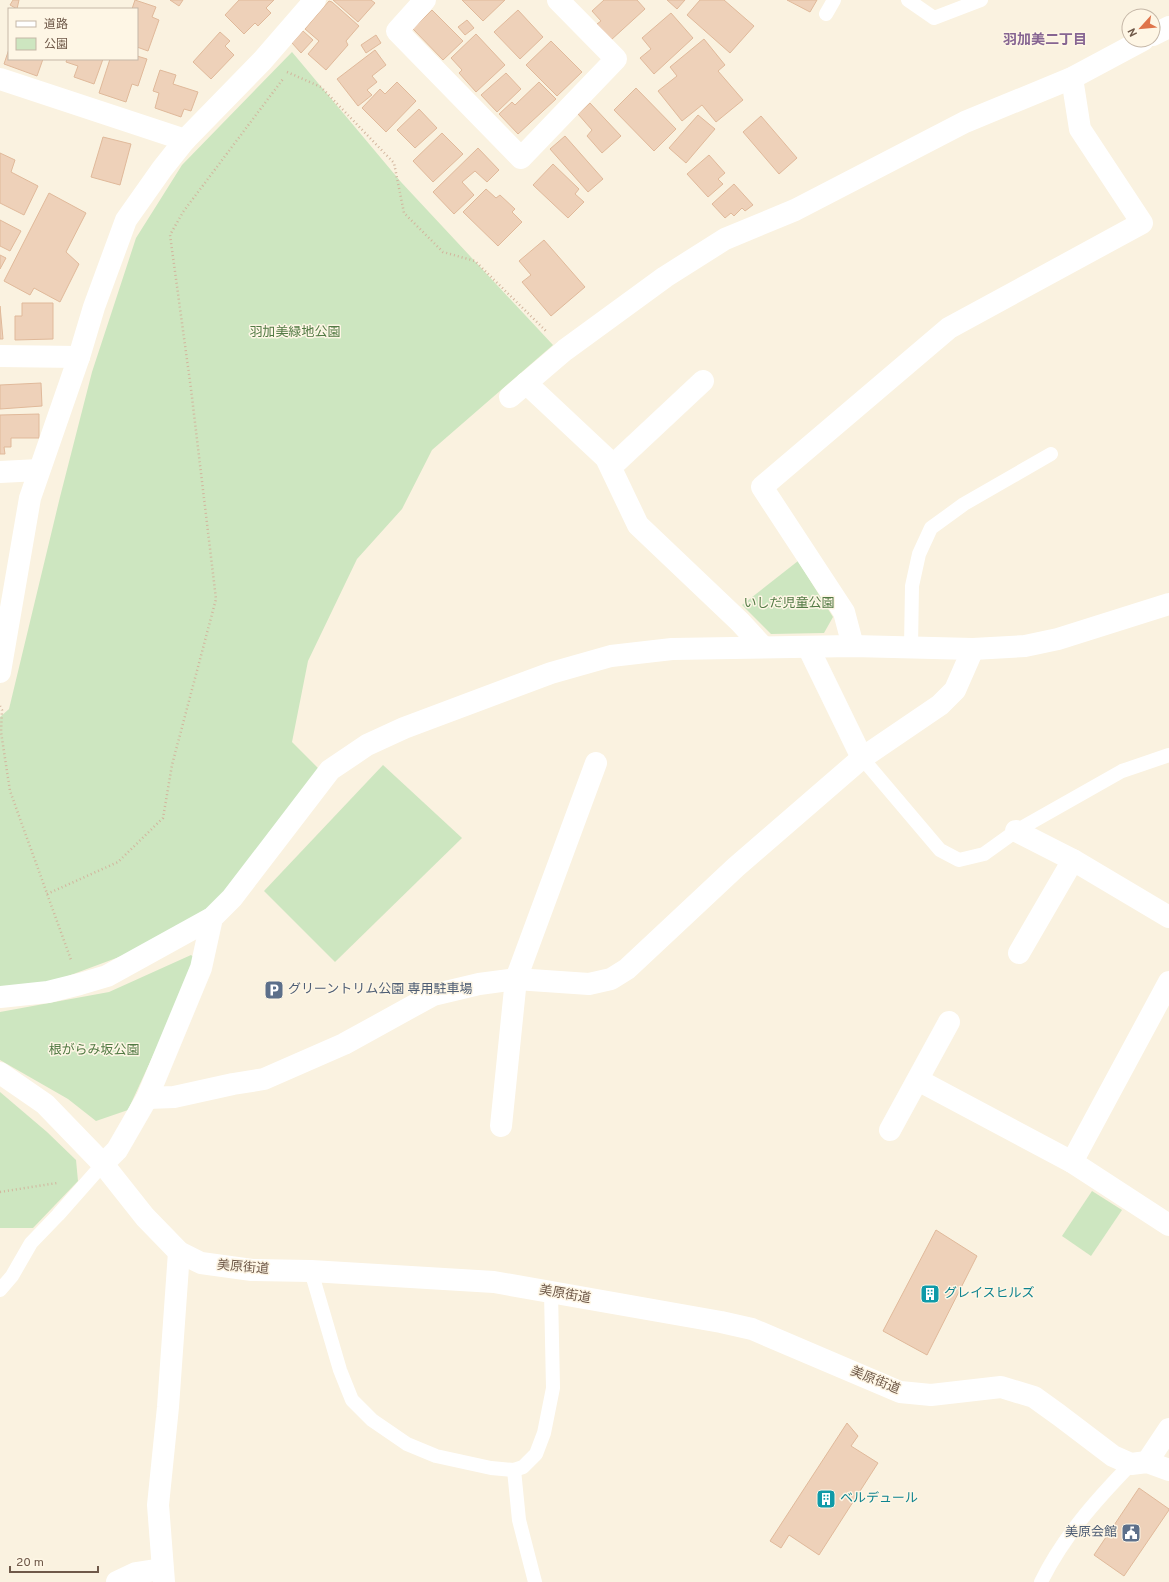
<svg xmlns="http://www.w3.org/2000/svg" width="1169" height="1582" font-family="Overpass,'Noto Sans JP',sans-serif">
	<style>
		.green { fill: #cde6c0 }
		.building { fill: #eed1b9; stroke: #e0b99a }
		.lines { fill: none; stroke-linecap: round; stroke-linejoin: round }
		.path { stroke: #d2b59d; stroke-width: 2.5; stroke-dasharray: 1 3; stroke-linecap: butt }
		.service { stroke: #fff; stroke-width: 14 }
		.minor { stroke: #fff; stroke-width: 22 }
		.labels { text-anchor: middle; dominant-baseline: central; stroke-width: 3; stroke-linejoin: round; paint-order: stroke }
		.park-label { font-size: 13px; fill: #527a44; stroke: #fef6e5 }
		.service-label { font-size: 13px; fill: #4e5e75; stroke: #fef6e5; text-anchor: start }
		.street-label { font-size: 13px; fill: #6f5949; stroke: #fef6e5 }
		.culture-label { font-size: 13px; fill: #0d838f; stroke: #fef6e5; text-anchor: start }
		.neighbourhood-label { font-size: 14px; font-weight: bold; fill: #866592; stroke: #fef6e5 }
	</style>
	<rect width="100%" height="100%" fill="#faf2e0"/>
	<!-- green -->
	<g class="green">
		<polygon points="292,52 401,182 553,345 432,450 402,509 357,559 308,661 292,742 325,775 242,885 178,935 44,985 0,991 0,717 9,709 60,497 92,372 136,238 182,165"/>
		<polygon points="798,561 833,617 824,633 771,634 742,605"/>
		<polygon points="383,765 462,838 335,962 264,891"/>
		<polygon points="191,955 197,960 128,1110 96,1121 68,1099 0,1060 0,1012 109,992"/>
		<polygon points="0,1092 47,1132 76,1160 78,1181 33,1228 0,1228"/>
		<polygon points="1092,1191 1122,1210 1091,1256 1062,1236"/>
	</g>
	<!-- building -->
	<g class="building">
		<polygon points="13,0 19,0 17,9 10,5"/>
		<polygon points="135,0 156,7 152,17 159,20 148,51 137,47 137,9 132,9"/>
		<polygon points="170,0 183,0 179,6"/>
		<polygon points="239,0 274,0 266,8 271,13 258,26 255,23 244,34 225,15"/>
		<polygon points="333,0 371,0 375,3 358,22"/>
		<polygon points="462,0 505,0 483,21"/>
		<polygon points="604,0 637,0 645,9 611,40 597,24 601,21 592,11"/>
		<polygon points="667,0 685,0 677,9"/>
		<polygon points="700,0 724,0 754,26 730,53 687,15"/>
		<polygon points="787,0 817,0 810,12"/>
		<polygon points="329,1 332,2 359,26 346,41 348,45 326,70 308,54 319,41 305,29"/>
		<polygon points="432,10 463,41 443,60 413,29"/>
		<polygon points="518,10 543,37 520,59 494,32"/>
		<polygon points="671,13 693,38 654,74 640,58 651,49 642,38"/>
		<polygon points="467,20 474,28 465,35 458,27"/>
		<polygon points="303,31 313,40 301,53 292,43"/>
		<polygon points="220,32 230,41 225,46 234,55 211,79 193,62"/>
		<polygon points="476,34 505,65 476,92 459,73 462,70 451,58"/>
		<polygon points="376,35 381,43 366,53 361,45"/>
		<polygon points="704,39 725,65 718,71 743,100 716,122 702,105 682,121 658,91 677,76 670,67"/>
		<polygon points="551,41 582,72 557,96 526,65"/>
		<polygon points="9,49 9,59 43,59 37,76 4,64"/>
		<polygon points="375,50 386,65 372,76 377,82 367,90 372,95 358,106 337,79"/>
		<polygon points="137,56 147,59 138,86 132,84 126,102 99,93 110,59 137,59"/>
		<polygon points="67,59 103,59 94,84 74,77 78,66 66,62"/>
		<polygon points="160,70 176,75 173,84 198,92 191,111 184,109 181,117 155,108 159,93 153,91"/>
		<polygon points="506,73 521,89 497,112 481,95"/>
		<polygon points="397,82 416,101 386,132 362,108 380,89 385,94"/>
		<polygon points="539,82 556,99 518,134 499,114 512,102 515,105"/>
		<polygon points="636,88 676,129 654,151 614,110"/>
		<polygon points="590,103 621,136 602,153 587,136 592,130 578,114"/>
		<polygon points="419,109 437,128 415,148 397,130"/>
		<polygon points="698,115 715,129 686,163 669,148"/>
		<polygon points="761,116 797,158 779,174 743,132"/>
		<polygon points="442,133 463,154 433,182 413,161"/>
		<polygon points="565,136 603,179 588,192 550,149"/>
		<polygon points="103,137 131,144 120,185 91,177"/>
		<polygon points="478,148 499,170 487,182 475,171 462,182 474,195 454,214 433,192"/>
		<polygon points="0,153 15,160 11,172 38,186 24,215 0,203"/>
		<polygon points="709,155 725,173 718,179 723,184 708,197 687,174"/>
		<polygon points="553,164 579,189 575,194 584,202 568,218 533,185"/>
		<polygon points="734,184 753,205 745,211 742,208 734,216 731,213 725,218 712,204"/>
		<polygon points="486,189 496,198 500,195 515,209 512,212 522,222 498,246 463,212"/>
		<polygon points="49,193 86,213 66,252 79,264 60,302 34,288 30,295 4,281"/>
		<polygon points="0,220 21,231 10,251 0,246"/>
		<polygon points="544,240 585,287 551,316 522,282 531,275 519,261"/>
		<polygon points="0,255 6,258 0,269"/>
		<polygon points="22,303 53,303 53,339 15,340 15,316 22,316"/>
		<polygon points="0,306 3,339 0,339"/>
		<polygon points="41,383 42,406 0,409 0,385"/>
		<polygon points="39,414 39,438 11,438 11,447 4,447 5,454 0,454 0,415"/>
		<polygon points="936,1230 977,1256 927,1355 883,1331"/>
		<polygon points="847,1423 858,1436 851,1446 878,1463 819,1555 789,1535 781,1548 770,1541"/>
		<polygon points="1139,1488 1169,1509 1169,1510 1124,1576 1094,1555"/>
	</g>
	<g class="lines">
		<!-- path -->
		<g class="path">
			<polyline points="287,72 321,87 394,163 404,213 443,252 475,261 546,331"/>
			<polyline points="0,706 2,710 1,732 10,791 71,960"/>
			<polyline points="47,894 118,862 163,818 172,765 216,599 191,389 170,235 183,212 283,79"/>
			<polyline points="0,1192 57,1183"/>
		</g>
		<!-- service -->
		<g class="service">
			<polyline points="908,0 934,18 981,0"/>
			<polyline points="826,14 834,0"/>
			<polyline points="911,647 912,586 919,554 931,528 964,504 1051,454"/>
			<polyline points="862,758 940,850 959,860 984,854 1016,831 1122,771 1169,755"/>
			<polyline points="311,1271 340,1370 352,1400 372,1420 407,1444 436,1456 491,1468 514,1470 523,1467 536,1454 544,1433 553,1388 551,1292"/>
			<polyline points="0,1290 12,1276 31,1243 58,1215 103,1164"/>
			<polyline points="514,1470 519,1520 535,1582"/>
			<path d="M1041 1582C1063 1537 1096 1500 1131 1464"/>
		</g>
		<!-- minor -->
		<g class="minor">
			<polyline points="425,0 397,31 521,158 616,59 558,0"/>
			<polyline points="1153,35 1169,27"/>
			<polyline points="0,79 185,140"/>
			<polyline points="0,356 79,357"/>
			<polyline points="526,383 606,458 638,525 740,622 763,647"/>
			<polyline points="510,397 565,350 665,277 725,239 795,210 965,122 1072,78 1143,40"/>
			<polyline points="611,467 703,381"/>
			<polyline points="0,472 39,470"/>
			<polyline points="853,646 844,612 762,487 949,328 1142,223 1080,129 1072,78"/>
			<polyline points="808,647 862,758"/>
			<polyline points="0,672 30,498 79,357 94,307 126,220 162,169 185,140 262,61 315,0"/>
			<polyline points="1016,831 1073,860 1169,917"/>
			<polyline points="1019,953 1073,860"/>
			<polyline points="0,997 48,992 80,984 107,976 212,918 232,898 330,770 367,745 404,728 551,673 611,656 672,649 853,646 973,649 1025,646 1058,639 1169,604"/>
			<polyline points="0,1073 45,1104 103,1164 145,1217 179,1252 201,1263 252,1270 311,1271 494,1282 721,1322 752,1329 900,1392 931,1395 1001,1387 1034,1397 1059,1415 1113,1456 1131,1464 1147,1462 1169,1470"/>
			<polyline points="918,1080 1072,1162 1169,1225"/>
			<polyline points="147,1098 174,1097 233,1084 264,1079 344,1044 433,995 479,984 516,979 589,984 611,979 627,969 736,867 862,758 940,705 955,690 973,649"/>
			<polyline points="501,1126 516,979 596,763"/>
			<polyline points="890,1130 949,1022"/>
			<polyline points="1072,1162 1169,982"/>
			<polyline points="103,1164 117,1150 147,1098 201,968 212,918"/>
			<polyline points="1147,1462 1169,1429"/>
			<polyline points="117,1582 136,1573 162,1569"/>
			<polyline points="164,1582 158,1505 168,1407 179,1252"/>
		</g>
	</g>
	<!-- icons -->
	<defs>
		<symbol id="parking-square" viewBox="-11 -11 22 22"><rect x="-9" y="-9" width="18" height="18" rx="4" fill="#5c6f8a" stroke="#fef6e5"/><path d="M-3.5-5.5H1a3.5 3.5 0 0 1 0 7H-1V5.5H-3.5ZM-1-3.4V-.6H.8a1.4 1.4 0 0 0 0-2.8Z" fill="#fff"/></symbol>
		<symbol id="building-square" viewBox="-11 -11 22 22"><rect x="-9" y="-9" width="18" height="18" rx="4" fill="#0f9aa8" stroke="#fef6e5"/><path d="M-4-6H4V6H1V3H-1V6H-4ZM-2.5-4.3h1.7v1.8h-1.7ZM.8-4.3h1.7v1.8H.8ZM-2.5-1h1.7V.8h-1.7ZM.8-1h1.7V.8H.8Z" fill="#fff"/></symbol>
		<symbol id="civic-square" viewBox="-11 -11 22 22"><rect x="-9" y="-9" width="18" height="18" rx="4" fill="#5c6f8a" stroke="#fef6e5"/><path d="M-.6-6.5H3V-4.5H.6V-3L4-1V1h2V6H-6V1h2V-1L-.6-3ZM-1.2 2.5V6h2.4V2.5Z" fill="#fff"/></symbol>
	</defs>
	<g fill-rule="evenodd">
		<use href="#parking-square" x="263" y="979" width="22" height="22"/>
		<use href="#building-square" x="919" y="1283" width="22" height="22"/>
		<use href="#building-square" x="815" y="1488" width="22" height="22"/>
		<use href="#civic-square" x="1120" y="1522" width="22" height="22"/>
	</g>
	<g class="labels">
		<!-- park labels -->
		<g class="park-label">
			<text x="295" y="333">羽加美緑地公園</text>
			<text x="789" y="604">いしだ児童公園</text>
			<text x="94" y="1051">根がらみ坂公園</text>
		</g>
		<!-- service labels -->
		<g class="service-label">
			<text x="288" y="990">グリーントリム公園 専用駐車場</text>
			<text x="1117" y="1533" text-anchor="end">美原会館</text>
		</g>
		<!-- street labels -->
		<g class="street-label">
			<text transform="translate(243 1268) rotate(5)">美原街道</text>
			<text transform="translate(565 1295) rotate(10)">美原街道</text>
			<text transform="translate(875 1381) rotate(22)">美原街道</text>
		</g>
		<!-- culture labels -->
		<g class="culture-label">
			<text x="944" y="1294">グレイスヒルズ</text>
			<text x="840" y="1499">ベルデュール</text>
		</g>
		<!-- neighbourhood labels -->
		<g class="neighbourhood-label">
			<text x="1045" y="40">羽加美二丁目</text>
		</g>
	</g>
	<!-- legend -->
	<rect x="8" y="8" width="130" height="52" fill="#fef6e5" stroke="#c5b7a7"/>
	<rect x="16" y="21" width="20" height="6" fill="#ffffff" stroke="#c5b7a7"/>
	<text x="44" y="28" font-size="12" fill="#6f5949">道路</text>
	<rect x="16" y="38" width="20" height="12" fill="#cde6c0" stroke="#c5b7a7"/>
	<text x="44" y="48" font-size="12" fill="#6f5949">公園</text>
	<!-- north arrow -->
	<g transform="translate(1141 28) rotate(243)"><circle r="19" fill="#fef6e5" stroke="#c5b7a7"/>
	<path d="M0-3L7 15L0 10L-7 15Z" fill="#df744a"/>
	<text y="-6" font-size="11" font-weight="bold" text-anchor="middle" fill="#6f5949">N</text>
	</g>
	<!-- scale -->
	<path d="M10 1566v6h88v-6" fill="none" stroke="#6f5949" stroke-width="2"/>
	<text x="16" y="1566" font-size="12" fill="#6f5949" stroke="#fef6e5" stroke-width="3" paint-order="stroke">20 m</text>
</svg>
